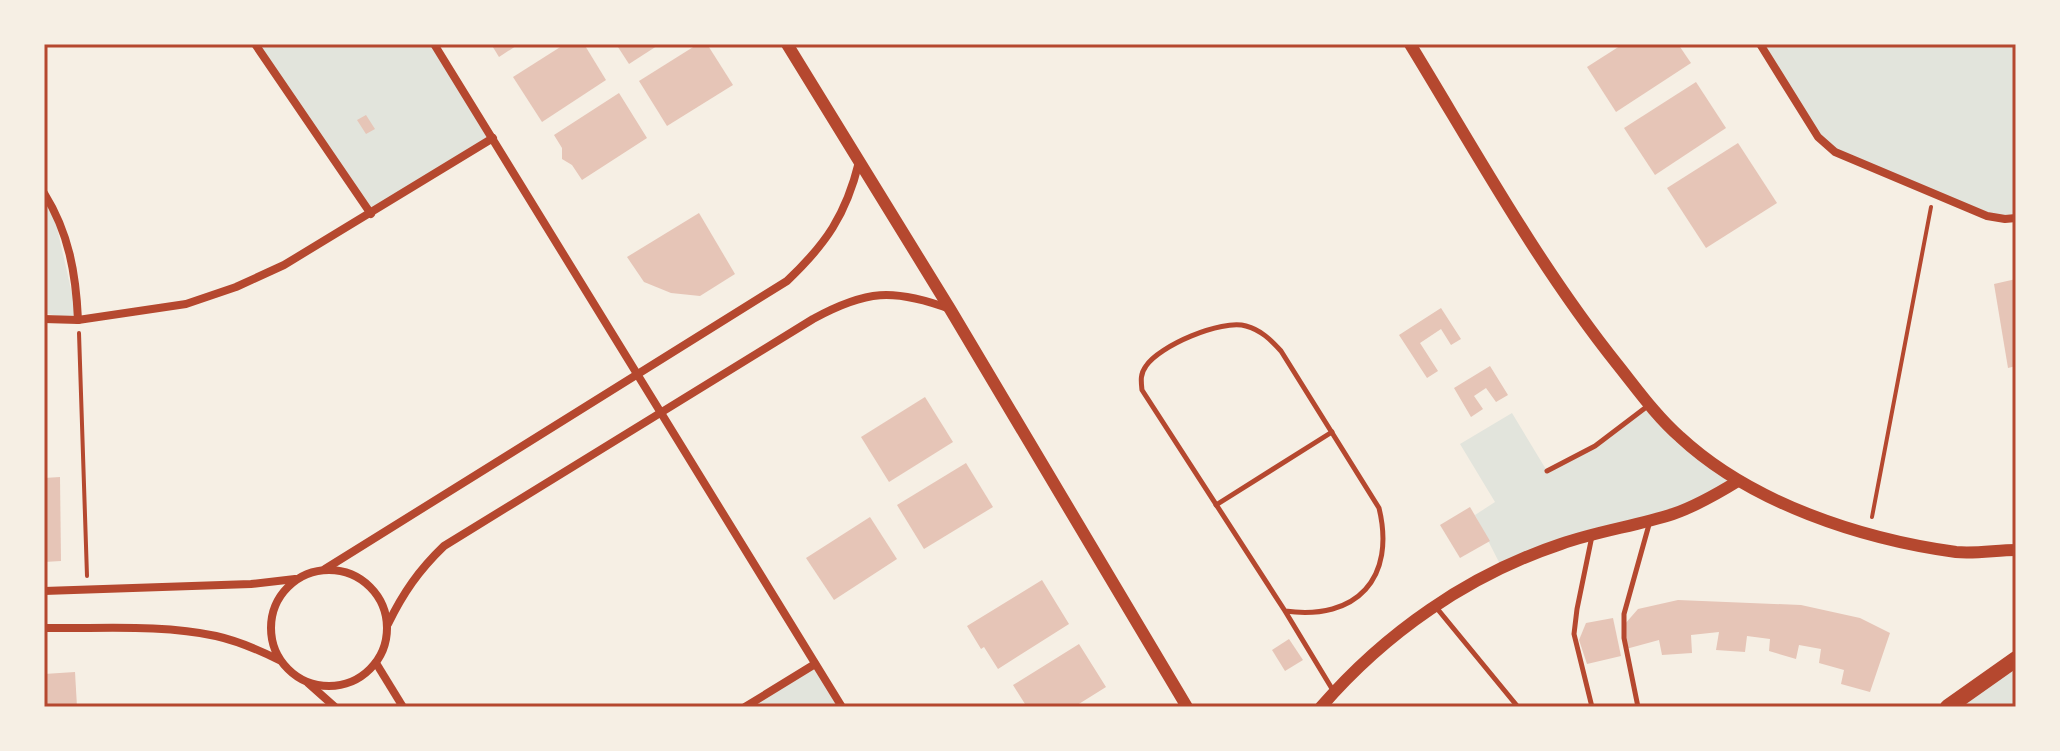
<svg xmlns="http://www.w3.org/2000/svg" width="2060" height="751" font-family="Karla,sans-serif">
	<style>
		.green { fill: #e2e4dc }
		.building { fill: #e6c5b7 }
		.lines { fill: none; stroke-linecap: round; stroke-linejoin: round }
		.path { stroke: #b5482f; stroke-width: 4 }
		.service { stroke: #b5482f; stroke-width: 5 }
		.minor { stroke: #b5482f; stroke-width: 8 }
		.tertiary { stroke: #b5482f; stroke-width: 12 }
		.primary { stroke: #b5482f; stroke-width: 16 }
		.neatline { fill: none; stroke: #b5482f; stroke-width: 3 }
	</style>
	<rect width="100%" height="100%" fill="#f6efe4"/>
	<!-- green -->
	<g class="green">
		<polygon points="255,44 434,44 493,138 371,214"/>
		<polygon points="1760,44 2016,44 2016,218 2005,219 1835,152 1818,137"/>
		<polygon points="44,193 52,206 78,320 44,313"/>
		<polygon points="1649,404 1738,481 1718,494 1502,568 1475,515 1495,502 1460,444 1512,413 1547,471 1595,446"/>
		<polygon points="2016,657 2016,707 1947,707"/>
		<polygon points="815,664 842,707 745,707"/>
	</g>
	<!-- building -->
	<g class="building">
		<polygon points="491,44 519,44 499,57"/>
		<polygon points="565,44 584,44 606,80 542,122 513,77"/>
		<polygon points="616,44 660,44 629,64"/>
		<polygon points="698,44 707,44 733,85 667,126 639,81"/>
		<polygon points="1623,44 1678,44 1691,63 1616,112 1587,67"/>
		<polygon points="1696,82 1726,128 1655,175 1624,128"/>
		<polygon points="619,93 647,138 582,180 572,165 562,159 562,148 554,135"/>
		<polygon points="366,115 375,129 366,134 357,120"/>
		<polygon points="1738,143 1777,203 1706,248 1667,188"/>
		<polygon points="699,213 735,274 700,296 671,293 644,282 627,257"/>
		<polygon points="2016,279 2016,366 2008,368 1994,284"/>
		<polygon points="1441,308 1461,339 1451,345 1441,329 1420,343 1438,371 1427,378 1399,335"/>
		<polygon points="1490,366 1508,395 1496,402 1486,388 1474,396 1483,409 1471,417 1454,388"/>
		<polygon points="925,397 953,442 889,482 861,437"/>
		<polygon points="966,463 993,507 924,549 897,505"/>
		<polygon points="60,477 61,561 44,562 44,478"/>
		<polygon points="1470,507 1490,541 1460,558 1440,525"/>
		<polygon points="870,517 897,559 834,600 806,558"/>
		<polygon points="1042,580 1069,624 998,669 984,647 981,649 967,626"/>
		<polygon points="1678,600 1801,605 1860,618 1890,633 1870,692 1841,684 1844,670 1819,663 1821,649 1799,645 1796,659 1769,651 1770,639 1747,636 1745,652 1716,650 1719,632 1691,635 1692,653 1662,655 1659,640 1626,649 1624,625 1638,609"/>
		<polygon points="1613,618 1621,656 1587,664 1579,640 1586,623"/>
		<polygon points="1289,639 1303,660 1285,671 1272,650"/>
		<polygon points="1079,644 1106,687 1074,707 1020,707 1025,704 1013,685"/>
		<polygon points="75,672 77,707 44,707 44,674"/>
	</g>
	<g class="lines">
		<!-- path -->
		<g class="path">
			<polyline points="79,333 87,576"/>
			<polyline points="1872,517 1931,207"/>
		</g>
		<!-- service -->
		<g class="service">
			<polyline points="1547,471 1595,446 1649,405"/>
			<polyline points="1216,505 1332,432"/>
			<polyline points="1435,606 1518,707"/>
			<path d="M1285 611C1357 621 1396 578 1379 508L1281 351C1271 340 1261 330 1246 326 1221 319 1159 346 1146 366 1140 374 1141 381 1142 390L1285 611 1334 692"/>
			<polyline points="1592,707 1574,634 1577,609 1592,536"/>
			<polyline points="1638,707 1624,638 1624,614 1650,521"/>
		</g>
		<!-- minor -->
		<g class="minor">
			<polyline points="255,44 371,214"/>
			<polyline points="434,44 842,707"/>
			<polyline points="1760,44 1818,137 1835,152 1987,216 2005,219 2016,218"/>
			<path d="M44 193C69 233 76 274 78 320"/>
			<polyline points="44,319 78,320 186,304 236,287 284,265 493,138"/>
			<path d="M325 569 787 281C826 244 846 215 859 162"/>
			<circle cx="329" cy="628" r="58"/>
			<polyline points="44,591 251,584 295,579"/>
			<path d="M388 624C403 593 419 570 444 546L813 319C866 290 893 288 950 309"/>
			<path d="M44 628C100 629 161 624 216 636 238 641 259 650 279 660"/>
			<polyline points="376,663 403,707"/>
			<polyline points="308,683 335,707"/>
			<polyline points="745,707 815,664"/>
		</g>
		<!-- tertiary -->
		<g class="tertiary">
			<polyline points="787,44 950,309 1187,707"/>
			<path d="M1410 44C1476 152 1538 265 1617 364 1637 389 1656 416 1680 437 1751 503 1861 539 1956 552 1975 554 1997 550 2016 550"/>
			<path d="M1321 707C1385 633 1468 575 1561 544 1598 531 1636 526 1673 514 1696 506 1717 494 1738 481"/>
		</g>
		<!-- primary -->
		<polyline class="primary" points="1948,707 2016,659"/>
	</g>
	<!-- border -->
	<rect width="2060" height="751" fill="none" stroke="#f6efe4" stroke-width="92"/>
	<rect x="46" y="46" width="1968" height="659" class="neatline"/>
</svg>
